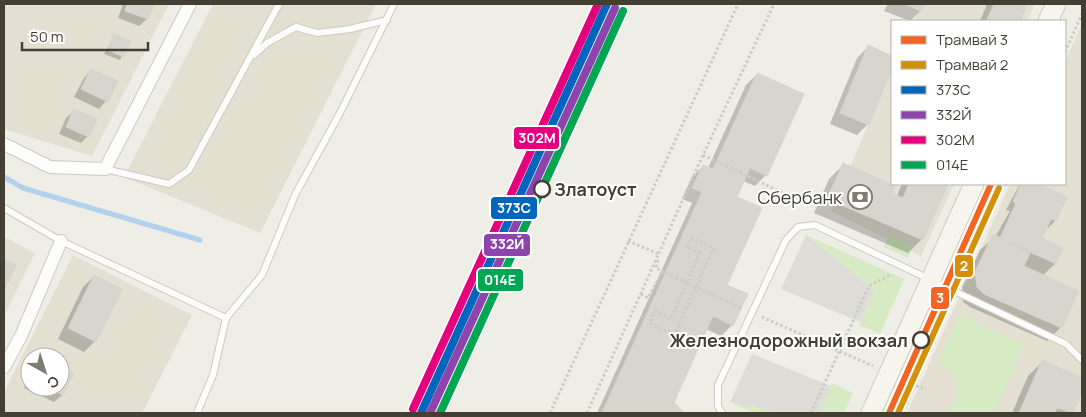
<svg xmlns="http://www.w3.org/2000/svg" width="1086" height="417" font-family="Manrope,sans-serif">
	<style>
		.residential { fill: #e3e0d2; fill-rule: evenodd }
		.green { fill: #d6ebc4 }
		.parking { fill: #dddcd6 }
		.shadow { fill: #0003 }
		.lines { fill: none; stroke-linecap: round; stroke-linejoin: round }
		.stream { stroke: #b3d0ef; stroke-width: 5 }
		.building { fill: #d7d5ce; stroke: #d6d4cc }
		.service-casing { stroke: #cccac3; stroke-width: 8 }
		.minor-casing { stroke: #cccac3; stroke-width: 14 }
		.secondary-casing { stroke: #ceccbc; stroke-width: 21 }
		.path { stroke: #cccbc6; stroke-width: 3; stroke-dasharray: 2.5 2.5; stroke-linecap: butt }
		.service { stroke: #fcfcfb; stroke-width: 6 }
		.minor { stroke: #fcfcfb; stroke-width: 12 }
		.secondary { stroke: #f6f4ec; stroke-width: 19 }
		.rail-1-casing { stroke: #fff; stroke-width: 11 }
		.rail-2-casing { stroke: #fff; stroke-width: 11 }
		.rail-3-casing { stroke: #fff; stroke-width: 11 }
		.rail-4-casing { stroke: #fff; stroke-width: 11 }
		.rail-1 { stroke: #0065bd; stroke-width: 8 }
		.rail-2 { stroke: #8e44ad; stroke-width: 8 }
		.rail-3 { stroke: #e5007d; stroke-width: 8 }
		.rail-4 { stroke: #00a651; stroke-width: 8 }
		.tram-1-casing { stroke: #fff; stroke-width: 10 }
		.tram-2-casing { stroke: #fff; stroke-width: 10 }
		.tram-1 { stroke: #f26522; stroke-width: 6 }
		.tram-2 { stroke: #d3910a; stroke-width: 6 }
		.stop-dot { fill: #fff; stroke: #433f32; stroke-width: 2.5 }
		.labels { text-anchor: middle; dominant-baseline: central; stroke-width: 4; stroke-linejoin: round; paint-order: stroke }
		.stop-label { font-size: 18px; font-weight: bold; fill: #433f32; stroke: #fff; text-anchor: start }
		.poi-label { font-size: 18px; fill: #433f32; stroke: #fff; text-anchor: end }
		.line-badge { stroke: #fff; stroke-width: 2 }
		.badge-label { font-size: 14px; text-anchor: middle; font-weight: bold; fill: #fff }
	</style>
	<rect width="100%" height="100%" fill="#eeede6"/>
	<!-- residential -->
	<g class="residential">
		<polygon points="4,4 169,4 92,156 4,129"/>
		<polygon points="213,4 376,4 260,233 124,177"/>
		<polygon points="921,4 1035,4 1027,21 913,21"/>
		<polygon points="1082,24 1082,413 907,413 1010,184 1065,184 1065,62"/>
		<polygon points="892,70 892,184 954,184 921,256 831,211"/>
		<polygon points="4,237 35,253 4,316"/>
		<path d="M73 255 192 315 142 413H4V392ZM30 357H60V387H30Z"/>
	</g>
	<!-- green -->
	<g class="green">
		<polygon points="890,234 914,246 908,258 884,247"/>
		<polygon points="806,235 904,279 880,334 859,325 874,290"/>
		<path d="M959 315 1024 345 994 413H948C965 391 961 376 939 361Z"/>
		<polygon points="832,383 853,393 844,413 819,413"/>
		<polygon points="730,402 781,413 753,413"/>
	</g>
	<!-- parking -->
	<g class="parking">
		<polygon points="806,235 874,290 860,322 781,289"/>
		<polygon points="752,354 831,386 819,413 781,413 730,402"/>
	</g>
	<!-- shadow -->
	<g class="shadow">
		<polygon points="123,4 153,4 147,19 139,26 118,18"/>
		<polygon points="888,4 923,4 920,11 910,21 884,11"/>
		<polygon points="987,4 1026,4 1018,21 980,21"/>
		<polygon points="114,36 129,42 120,60 104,54"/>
		<polygon points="868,47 892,57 892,65 868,124 857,135 830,124 857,58"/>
		<polygon points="92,70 116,82 106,101 99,109 74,97 84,78"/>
		<polygon points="757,74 766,175 755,186 743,181 736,197 725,286 732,325 721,336 706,329 672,403 683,413 597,413 692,203 682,199 692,177 703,166 708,168 746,85"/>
		<polygon points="74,110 88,136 81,143 59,134 66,118"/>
		<polygon points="544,163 540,186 536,190 531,188"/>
		<polygon points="843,165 897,196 902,184 946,184 922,239 908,253 814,213 829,179"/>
		<polygon points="1020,184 1035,184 1066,198 1055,221 1048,228 1046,227 1040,239 1061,248 1055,264 1042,276 1061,327 1047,341 970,307 963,302 962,287 980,250 995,237 1010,211 1006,210"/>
		<polygon points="518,220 513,247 510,250 504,248"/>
		<polygon points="94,276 95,341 84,352 58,339 83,287"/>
		<polygon points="1042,362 1082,379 1082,388 1071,413 1012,413 1028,376"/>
		<polygon points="60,368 72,374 62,395 54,402 24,388 30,376 30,387 60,387"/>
	</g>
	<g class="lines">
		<!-- stream -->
		<polyline class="stream" points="4,177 23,188 200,240"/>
	</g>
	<!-- building -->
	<g class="building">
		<polygon points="127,4 154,4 148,19 125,11"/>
		<polygon points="904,4 925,4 921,11"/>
		<polygon points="994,4 1027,4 1020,21 986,21"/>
		<polygon points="114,34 131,42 124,57 107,50"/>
		<polygon points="868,45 892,56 892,68 869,125 840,113"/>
		<polygon points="91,69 118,81 108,102 81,89"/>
		<polygon points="757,73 804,94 767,176 750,168 737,197 762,208 727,285 748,294 733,326 713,316 674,402 684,413 602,413 702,192 692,188 703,165 713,169"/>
		<polygon points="73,109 97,119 89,137 66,127"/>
		<polygon points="543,162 551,165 541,187 534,184"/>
		<polygon points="843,163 895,186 892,193 903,198 909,184 948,184 923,240 827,199"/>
		<polygon points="1021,184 1038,184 1067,197 1056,221 1013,202"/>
		<polygon points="1016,203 1051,219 1042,238 1063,248 1056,264 1000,238"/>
		<polygon points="518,218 526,222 514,248 506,244"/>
		<polygon points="993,234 1030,253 1024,266 1078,291 1062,328 984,294 977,287 975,272"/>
		<polygon points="4,259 16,265 4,290"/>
		<polygon points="94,275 122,289 96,342 68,328"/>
		<polygon points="1042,360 1082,378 1082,391 1073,413 1057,408 1055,413 1019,413"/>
		<polygon points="60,367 74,373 63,395 46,387 60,387"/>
	</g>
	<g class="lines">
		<defs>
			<g id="service">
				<polyline points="254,55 267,43 296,27 317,33 350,29 387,20"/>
				<polyline points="105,169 169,184 189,170 279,4"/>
				<polyline points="4,208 61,241 226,318"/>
				<polyline points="197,413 213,375 226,318 262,275 296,193 340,113 394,4"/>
				<polyline points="722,413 718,406 718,385 786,240 798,227 815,225 1066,344 1082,360"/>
			</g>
			<g id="minor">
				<polyline points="4,144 50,167 105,169 190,4"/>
				<polyline points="4,367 21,336 61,241"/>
			</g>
			<g id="secondary">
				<polyline points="1048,21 1056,4"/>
				<polyline points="871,413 974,184"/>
			</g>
		</defs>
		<!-- service casing -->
		<use href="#service" class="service-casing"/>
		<!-- minor casing -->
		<use href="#minor" class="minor-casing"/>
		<!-- secondary casing -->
		<use href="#secondary" class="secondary-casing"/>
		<!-- path -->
		<g class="path">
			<polyline points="1065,52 1082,14"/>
			<polyline points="703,155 783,193"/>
			<polygon points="691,238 714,248 674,335 650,323 655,311 671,319 700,253 687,247"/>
			<polyline points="628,241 659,254"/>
			<polyline points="658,260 656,268 742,309"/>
			<polyline points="959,281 1004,184"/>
			<polyline points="641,294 648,298 663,271"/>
			<polyline points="762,317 873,366"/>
			<polyline points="916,386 926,389"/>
			<polyline points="550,413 738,4"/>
			<polyline points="587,413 703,155 774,4"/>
			<polyline points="811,413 869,286 892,274"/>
			<polyline points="903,413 951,300"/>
		</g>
		<!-- service -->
		<use href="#service" class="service"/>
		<!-- minor -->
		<use href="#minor" class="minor"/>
		<!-- secondary -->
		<use href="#secondary" class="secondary"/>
		<defs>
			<polyline id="rail-1" points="421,413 607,4"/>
			<polyline id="rail-2" points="430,413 615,8"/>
			<polyline id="rail-3" points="413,409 598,4"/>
			<polyline id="rail-4" points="440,413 623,11"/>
		</defs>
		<!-- rail-1 casing -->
		<use href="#rail-1" class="rail-1-casing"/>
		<!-- rail-2 casing -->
		<use href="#rail-2" class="rail-2-casing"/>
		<!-- rail-3 casing -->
		<use href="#rail-3" class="rail-3-casing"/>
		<!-- rail-4 casing -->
		<use href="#rail-4" class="rail-4-casing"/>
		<!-- rail-1 -->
		<use href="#rail-1" class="rail-1"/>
		<!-- rail-2 -->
		<use href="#rail-2" class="rail-2"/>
		<!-- rail-3 -->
		<use href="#rail-3" class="rail-3"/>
		<!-- rail-4 -->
		<use href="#rail-4" class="rail-4"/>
		<defs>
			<polyline id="tram-1" points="889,413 991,184"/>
			<polyline id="tram-2" points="898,413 999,188"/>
		</defs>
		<!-- tram-1 casing -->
		<use href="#tram-1" class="tram-1-casing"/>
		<!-- tram-2 casing -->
		<use href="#tram-2" class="tram-2-casing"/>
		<!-- tram-1 -->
		<use href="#tram-1" class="tram-1"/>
		<!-- tram-2 -->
		<use href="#tram-2" class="tram-2"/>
	</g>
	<!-- icons -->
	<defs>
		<symbol id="bank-ring" viewBox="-11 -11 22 22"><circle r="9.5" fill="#fff" stroke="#7f7c71" stroke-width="1.5"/><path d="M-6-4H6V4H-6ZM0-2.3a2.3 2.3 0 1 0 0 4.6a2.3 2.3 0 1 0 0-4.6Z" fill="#7f7c71"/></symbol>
	</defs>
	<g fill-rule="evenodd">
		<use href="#bank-ring" x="846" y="183" width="28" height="28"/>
	</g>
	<!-- markers -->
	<g class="stop-dot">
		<circle cx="542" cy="189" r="8"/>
		<circle cx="921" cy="340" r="8"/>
	</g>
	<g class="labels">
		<!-- stop labels -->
		<g class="stop-label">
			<text x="554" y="189">Златоуст</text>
			<text x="908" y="340" text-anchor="end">Железнодорожный вокзал</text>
		</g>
		<!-- poi labels -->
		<g class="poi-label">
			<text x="842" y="197">Сбербанк</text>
		</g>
	</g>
	<g class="line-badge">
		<rect x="513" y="126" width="47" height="24" rx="5" fill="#e5007d"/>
		<rect x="490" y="196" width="48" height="24" rx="5" fill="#0065bd"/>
		<rect x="483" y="233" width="48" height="24" rx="5" fill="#8e44ad"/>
		<rect x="954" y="254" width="20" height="24" rx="5" fill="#d3910a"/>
		<rect x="477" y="268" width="47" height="24" rx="5" fill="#00a651"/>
		<rect x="930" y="286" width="20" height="24" rx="5" fill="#f26522"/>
	</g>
	<g class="badge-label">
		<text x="537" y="143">302М</text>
		<text x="514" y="213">373C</text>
		<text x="507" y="249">332Й</text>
		<text x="964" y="271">2</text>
		<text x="500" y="285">014Е</text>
		<text x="940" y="303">3</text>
	</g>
	<!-- border -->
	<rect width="1086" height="417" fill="none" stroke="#433f32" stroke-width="10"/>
	<!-- legend -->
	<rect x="891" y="20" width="175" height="165" fill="#ffffff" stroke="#b4b2ad"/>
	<rect x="901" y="36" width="25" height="8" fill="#f26522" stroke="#b4b2ad"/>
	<text x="936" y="45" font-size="15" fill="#433f32">Трамвай 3</text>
	<rect x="901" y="61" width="25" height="8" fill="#d3910a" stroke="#b4b2ad"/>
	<text x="936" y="70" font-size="15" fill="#433f32">Трамвай 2</text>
	<rect x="901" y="86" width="25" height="8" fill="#0065bd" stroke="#b4b2ad"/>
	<text x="936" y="95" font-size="15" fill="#433f32">373C</text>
	<rect x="901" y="111" width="25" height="8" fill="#8e44ad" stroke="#b4b2ad"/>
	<text x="936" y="120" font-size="15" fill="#433f32">332Й</text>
	<rect x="901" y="136" width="25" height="8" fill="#e5007d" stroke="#b4b2ad"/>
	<text x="936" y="145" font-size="15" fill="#433f32">302М</text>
	<rect x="901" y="161" width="25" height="8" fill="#00a651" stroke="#b4b2ad"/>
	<text x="936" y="170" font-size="15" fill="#433f32">014Е</text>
	<!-- north arrow -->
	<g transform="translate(45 372) rotate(141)"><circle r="24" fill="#ffffff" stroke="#b4b2ad"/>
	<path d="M0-4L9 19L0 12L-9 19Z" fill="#7f7c71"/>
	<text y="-8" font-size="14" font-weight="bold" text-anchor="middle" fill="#433f32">С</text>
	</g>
	<!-- scale -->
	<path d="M22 42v8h126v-8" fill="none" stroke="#433f32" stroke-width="2.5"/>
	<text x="30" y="42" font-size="15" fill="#433f32" stroke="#ffffff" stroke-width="4" paint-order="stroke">50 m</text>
</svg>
